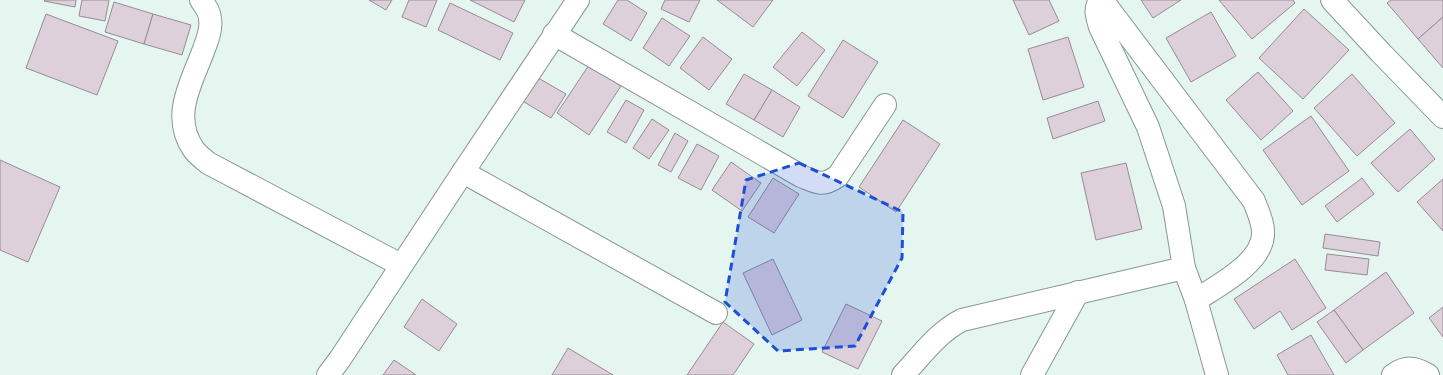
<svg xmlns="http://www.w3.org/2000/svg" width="1443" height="375" font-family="Lato,sans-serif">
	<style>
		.building { fill: #ddd0db; stroke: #978b95 }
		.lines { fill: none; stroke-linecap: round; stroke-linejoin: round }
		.street-casing { stroke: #889792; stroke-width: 24 }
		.street { stroke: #fff; stroke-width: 22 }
		.marked { fill: #1d4ed8; fill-opacity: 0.2; stroke: #1d4ed8; stroke-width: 3; stroke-dasharray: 8 5; stroke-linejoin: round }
	</style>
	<rect width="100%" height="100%" fill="#e5f6f0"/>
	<!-- building -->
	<g class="building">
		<polygon points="45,0 76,0 75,7 44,1"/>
		<polygon points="82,0 109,0 105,21 79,16"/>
		<polygon points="369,0 392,0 386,10"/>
		<polygon points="409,0 437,0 426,27 402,17"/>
		<polygon points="470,0 525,0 514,22"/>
		<polygon points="618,0 627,0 647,13 631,41 603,24"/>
		<polygon points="665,0 700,0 689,22 661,9"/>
		<polygon points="717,0 773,0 753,27"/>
		<polygon points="1013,0 1049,0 1059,21 1029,35"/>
		<polygon points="1141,0 1181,0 1153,18"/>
		<polygon points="1219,0 1293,0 1295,3 1252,39"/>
		<polygon points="1391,0 1443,0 1443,17 1418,39 1387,3"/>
		<polygon points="114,2 153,14 144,44 105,32"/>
		<polygon points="450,3 513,33 500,60 438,30"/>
		<polygon points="1304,9 1349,50 1303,99 1259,58"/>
		<polygon points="1211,12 1236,56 1191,82 1166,38"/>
		<polygon points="46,14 118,41 97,95 26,68"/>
		<polygon points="153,14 191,25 182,55 144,44"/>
		<polygon points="1443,17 1443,68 1418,39"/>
		<polygon points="662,18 690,36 669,66 643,48"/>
		<polygon points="802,32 825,50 797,86 773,67"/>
		<polygon points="703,37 732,59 709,90 680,68"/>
		<polygon points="1068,37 1084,87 1043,100 1028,49"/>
		<polygon points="843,40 878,62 843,118 808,96"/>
		<polygon points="589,65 621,86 589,135 557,113"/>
		<polygon points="1258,72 1293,111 1261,140 1226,100"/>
		<polygon points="744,74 772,90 754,120 726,104"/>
		<polygon points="1352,74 1395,123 1357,156 1314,108"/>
		<polygon points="533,75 566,94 551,118 519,99"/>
		<polygon points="772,90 800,107 783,137 754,120"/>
		<polygon points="626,100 644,110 626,143 607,132"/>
		<polygon points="1098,101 1105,121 1053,139 1047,118"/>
		<polygon points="1311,116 1349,171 1302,205 1263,150"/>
		<polygon points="652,119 669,130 649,159 633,148"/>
		<polygon points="903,120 940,144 896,212 859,187"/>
		<polygon points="1410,129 1435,159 1398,192 1371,163"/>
		<polygon points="675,133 688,141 671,172 658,165"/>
		<polygon points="697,144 719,156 701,190 678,178"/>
		<polygon points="0,160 60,187 28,262 0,250"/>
		<polygon points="731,162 761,183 742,211 712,190"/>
		<polygon points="1126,163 1142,229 1096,240 1081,173"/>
		<polygon points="773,178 799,194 774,233 748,217"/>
		<polygon points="1362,178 1374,194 1337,222 1325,206"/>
		<polygon points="1443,179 1443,231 1417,202"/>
		<polygon points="1325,234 1380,242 1378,256 1323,248"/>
		<polygon points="1327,254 1369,259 1367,275 1325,270"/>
		<polygon points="773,259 802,320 772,335 743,273"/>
		<polygon points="1295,259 1326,308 1292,330 1280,311 1254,329 1234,299"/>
		<polygon points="1386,272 1414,313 1363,350 1334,310"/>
		<polygon points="422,299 457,324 439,351 404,327"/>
		<polygon points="846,304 882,321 858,369 822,352"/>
		<polygon points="1443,307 1443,337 1429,318"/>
		<polygon points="1334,310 1363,350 1346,363 1317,322"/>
		<polygon points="723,322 754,344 733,375 687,375"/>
		<polygon points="1311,335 1334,375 1288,375 1277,355"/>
		<polygon points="568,348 613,375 552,375"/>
		<polygon points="394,360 416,375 383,375"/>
	</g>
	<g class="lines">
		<defs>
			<g id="street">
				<path d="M201 0C205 6 210 12 210 19 212 28 207 41 204 49 192 82 170 116 194 150 198 155 203 159 208 163L401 265"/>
				<path d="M1100 0C1094 10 1097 16 1100 27L1148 127 1174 206 1184 268 1196 300 1217 375"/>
				<path d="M1102 0 1254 201C1258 212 1264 224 1263 235 1261 264 1217 286 1196 300"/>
				<polyline points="1332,0 1381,53 1443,117"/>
				<path d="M554 34 801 176C818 183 822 187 838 176L885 105"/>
				<polyline points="463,172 716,313"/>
				<polyline points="328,375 340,359 463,172 578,0"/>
				<path d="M903 375C921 356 938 332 962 320L1184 268"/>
				<polyline points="1032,375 1078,292"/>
				<path d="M1393 375C1406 366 1415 367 1428 375"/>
			</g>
		</defs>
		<!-- street casing -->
		<use href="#street" class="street-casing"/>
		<!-- street -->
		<use href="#street" class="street"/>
	</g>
	<!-- marked area -->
	<path class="marked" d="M799 163 903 212 902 258 855 346 778 351 725 302 746 180Z"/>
</svg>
